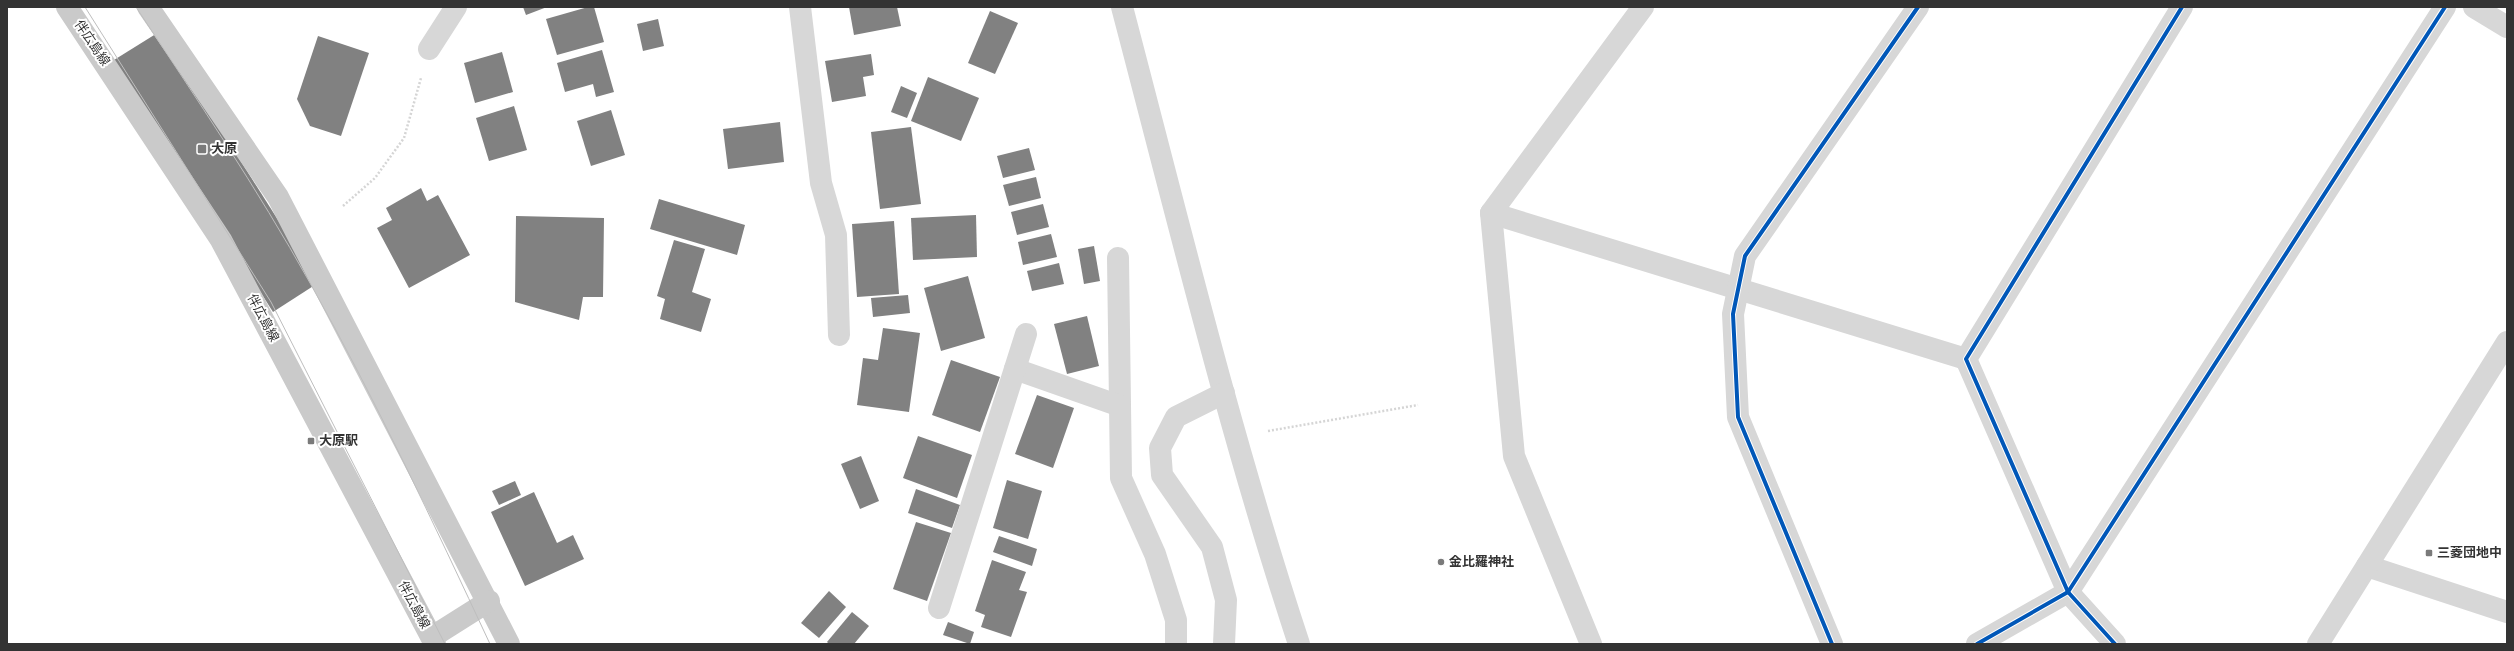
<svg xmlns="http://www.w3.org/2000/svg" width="2514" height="651" font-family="'Nunito Sans','Noto Sans JP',sans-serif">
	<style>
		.building { fill: #818181 }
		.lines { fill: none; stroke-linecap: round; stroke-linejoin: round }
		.path { stroke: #d5d5d5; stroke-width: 2.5; stroke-dasharray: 2 2; stroke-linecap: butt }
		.minor { stroke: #d7d7d7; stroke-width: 22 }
		.major { stroke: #cacaca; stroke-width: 22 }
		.tram { stroke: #bebebe; stroke-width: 1 }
		.cycleway-casing { stroke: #fff; stroke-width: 6 }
		.cycleway { stroke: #0057b8; stroke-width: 4 }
		.poi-dot { fill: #7a7a7a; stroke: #fff; stroke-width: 1.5 }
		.labels { text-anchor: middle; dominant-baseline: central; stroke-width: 4; stroke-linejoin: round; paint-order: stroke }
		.street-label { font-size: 13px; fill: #333; stroke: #fff }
		.poi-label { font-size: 13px; font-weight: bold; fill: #333; stroke: #fff; text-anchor: start }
	</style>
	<rect width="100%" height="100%" fill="#fff"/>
	<!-- building -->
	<g class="building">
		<polygon points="523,7 547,7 526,15"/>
		<polygon points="588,7 594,7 604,42 557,55 546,19"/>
		<polygon points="849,7 897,7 901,26 854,35"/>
		<polygon points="990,11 1018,23 995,74 968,63"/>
		<polygon points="658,19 664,46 643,51 637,24"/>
		<polygon points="159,32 318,283 273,312 114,60"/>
		<polygon points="318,36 369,53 341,136 310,126 297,99"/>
		<polygon points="602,50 614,92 596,97 593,84 565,92 557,63"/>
		<polygon points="502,52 513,92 475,103 464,63"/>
		<polygon points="871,54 874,75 863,77 866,96 832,102 825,61"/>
		<polygon points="928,77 979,98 961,141 911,121"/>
		<polygon points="901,86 917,93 907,118 891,112"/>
		<polygon points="514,106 527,150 489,161 476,118"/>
		<polygon points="611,110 625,155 591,166 577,121"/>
		<polygon points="780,122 784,162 728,169 723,129"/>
		<polygon points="911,127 921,204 880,209 871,132"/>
		<polygon points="1029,148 1035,170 1003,178 997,156"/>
		<polygon points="1036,177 1041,198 1009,206 1003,185"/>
		<polygon points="421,188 427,201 438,195 470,255 409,288 377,228 392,220 386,208"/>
		<polygon points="659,199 745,225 737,255 650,229"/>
		<polygon points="1043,204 1049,227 1017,235 1011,212"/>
		<polygon points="976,215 977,257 913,260 911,218"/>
		<polygon points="516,216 604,218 603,297 583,297 579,320 515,302"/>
		<polygon points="894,221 899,294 857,297 852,224"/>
		<polygon points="1051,234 1057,257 1023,265 1018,242"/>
		<polygon points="674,240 705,249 692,292 711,299 701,332 660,319 665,299 657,296"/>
		<polygon points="1094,246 1100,281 1084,284 1078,249"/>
		<polygon points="1059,263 1064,284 1032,291 1027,271"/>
		<polygon points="968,276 985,338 941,351 924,288"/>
		<polygon points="908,295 910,313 873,317 871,298"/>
		<polygon points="1087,316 1099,366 1067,374 1054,324"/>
		<polygon points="883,328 920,333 909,412 857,405 863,358 878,360"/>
		<polygon points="951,360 1000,377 980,432 932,415"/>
		<polygon points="1037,395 1074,408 1053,468 1015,454"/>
		<polygon points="918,436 972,455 957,498 903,478"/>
		<polygon points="861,456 879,501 860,509 841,464"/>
		<polygon points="1007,480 1042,491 1028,539 993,528"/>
		<polygon points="515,481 521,495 499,505 492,491"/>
		<polygon points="916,489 960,505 952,528 908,513"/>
		<polygon points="534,492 557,543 573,535 584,559 525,586 491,512"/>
		<polygon points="916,522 951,533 927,601 893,589"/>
		<polygon points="999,536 1037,549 1032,566 993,552"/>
		<polygon points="992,560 1026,572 1019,590 1027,592 1011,637 981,627 985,615 975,611"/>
		<polygon points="829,591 846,607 819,638 801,623"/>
		<polygon points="852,612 869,626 854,644 829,644 827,642"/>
		<polygon points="948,622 974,632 970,644 943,635"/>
	</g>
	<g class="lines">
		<!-- path -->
		<g class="path">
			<polyline points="343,206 375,178 404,138 421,78"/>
			<polyline points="1268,431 1418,405"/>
		</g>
		<!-- minor -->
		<g class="minor">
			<polyline points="800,7 821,183 836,235 839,335"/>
			<path d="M1122 7C1178 220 1230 435 1299 644"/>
			<polyline points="2474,7 2507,27"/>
			<polyline points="429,49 456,7"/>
			<polyline points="1491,213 1966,359"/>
			<polyline points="1118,258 1121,478 1155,554 1176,620 1176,644"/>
			<polyline points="1015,369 1120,406"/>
			<polyline points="1224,393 1176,417 1160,448 1162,475 1212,547 1226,600 1224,644"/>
			<polyline points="2367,566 2507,612"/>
			<polyline points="939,608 1026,334"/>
			<polyline points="1591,644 1514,456 1491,213 1643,7"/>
			<polyline points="1832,644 1738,417 1733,314 1745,256 1918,7"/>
			<polyline points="1977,644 2068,592 2445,7"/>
			<polyline points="2115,644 2068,592 1966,359 2182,7"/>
			<polyline points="2318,644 2507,342"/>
		</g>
		<!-- major -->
		<g class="major">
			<polyline points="67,7 221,240 435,644"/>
			<polyline points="148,7 278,197 509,644"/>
			<polyline points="432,637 489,601"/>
		</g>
		<!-- tram -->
		<g class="tram">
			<polyline points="85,7 271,302 445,644"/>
			<path d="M136 7C196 98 257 188 310 283 376 400 433 522 490 644"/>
		</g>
		<defs>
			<g id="cycleway">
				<polyline points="1832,644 1738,417 1733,314 1745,256 1918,7"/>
				<polyline points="1977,644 2068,592 2445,7"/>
				<polyline points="2115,644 2068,592 1966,359 2182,7"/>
			</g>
		</defs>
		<!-- cycleway casing -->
		<use href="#cycleway" class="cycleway-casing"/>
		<!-- cycleway -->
		<use href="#cycleway" class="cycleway"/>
	</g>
	<!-- markers -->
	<g class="poi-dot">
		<rect x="197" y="144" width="10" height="10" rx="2"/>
		<rect x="307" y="437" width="8" height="8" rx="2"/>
		<rect x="2425" y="549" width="8" height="8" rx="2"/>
		<circle cx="1441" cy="562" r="4"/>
	</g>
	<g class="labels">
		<!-- street labels -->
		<g class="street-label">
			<text transform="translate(92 43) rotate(56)">伴広島線</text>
			<text transform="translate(263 318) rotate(62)">伴広島線</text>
			<text transform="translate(414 605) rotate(62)">伴広島線</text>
		</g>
		<!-- poi labels -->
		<g class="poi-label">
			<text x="211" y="149">大原</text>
			<text x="319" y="441">大原駅</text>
			<text x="2437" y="553">三菱団地中</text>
			<text x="1449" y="562">金比羅神社</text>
		</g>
	</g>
	<!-- border -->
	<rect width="2514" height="651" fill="none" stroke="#333333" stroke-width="16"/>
</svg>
